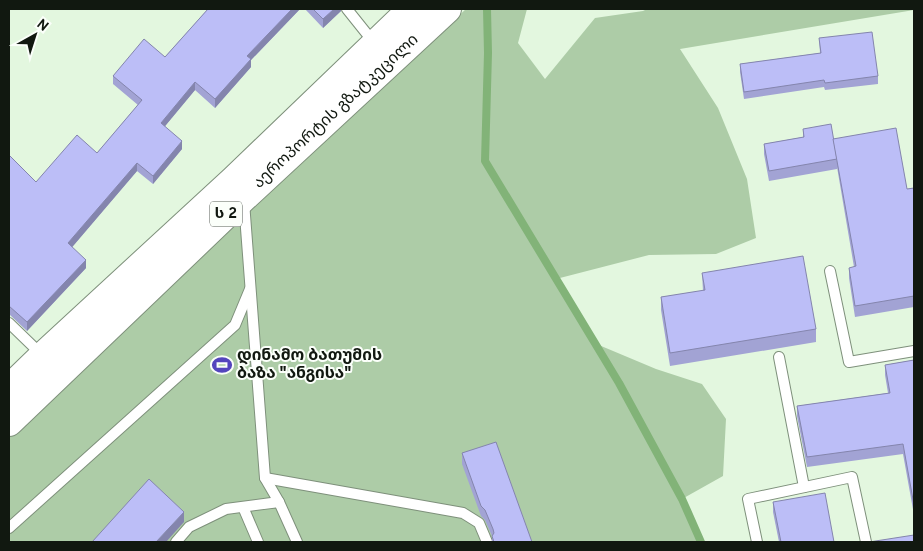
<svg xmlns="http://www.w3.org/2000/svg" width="923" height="551" font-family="Overpass,'Noto Sans Georgian',sans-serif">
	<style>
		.green { fill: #adcca7 }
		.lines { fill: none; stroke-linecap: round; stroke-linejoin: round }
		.stream { stroke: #82b378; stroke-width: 8 }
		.lane-casing { stroke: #7e907b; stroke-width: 12 }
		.highway-casing { stroke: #7e907b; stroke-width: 30 }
		.lane { stroke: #fff; stroke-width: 10 }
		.highway { stroke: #fff; stroke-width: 28 }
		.wall { fill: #a2a3d4 }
		.shaded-wall { fill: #8485ad }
		.building { fill: #bcbef7; stroke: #8485ad }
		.labels { text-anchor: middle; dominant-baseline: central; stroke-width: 4; stroke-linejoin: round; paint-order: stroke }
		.shield { fill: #fbfffa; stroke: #575d56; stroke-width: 1 }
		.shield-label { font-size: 15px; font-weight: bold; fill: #111810 }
		.street-label { font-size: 16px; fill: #111810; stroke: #fbfffa }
		.poi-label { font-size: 16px; font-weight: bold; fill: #111810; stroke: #fbfffa; text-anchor: start }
	</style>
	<rect width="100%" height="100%" fill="#e3f7df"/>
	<!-- green -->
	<polygon class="green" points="466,9 527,9 518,43 545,79 595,18 643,11 647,9 914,9 914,10 680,49 718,108 747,179 756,238 716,254 649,255 556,279 594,343 656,369 702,384 726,419 723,476 682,499 701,542 9,542 9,435 244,213"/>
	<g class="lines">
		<!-- stream -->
		<polyline class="stream" points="487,9 488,53 485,161 619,383 682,499 701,542"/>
		<defs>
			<g id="lane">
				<polyline points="347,9 375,44"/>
				<polyline points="244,202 265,478 279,502"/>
				<polyline points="830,271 849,362 914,351"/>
				<polyline points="9,323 42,355"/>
				<polyline points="779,357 804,487"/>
				<polyline points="265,478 463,513 479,523 487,542"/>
				<polyline points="243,507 258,542"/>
				<polyline points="9,528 235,325 250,289"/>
				<polyline points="176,542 189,527 226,509 279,502 297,542"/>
				<polyline points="757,542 748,499 852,477 866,542"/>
			</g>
			<g id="highway">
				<polyline points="9,389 43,356 234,180 412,9"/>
				<path id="s1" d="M9 422 243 198 447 9"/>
			</g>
		</defs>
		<!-- lane casing -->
		<use href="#lane" class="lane-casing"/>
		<!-- highway casing -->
		<use href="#highway" class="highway-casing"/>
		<!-- lane -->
		<use href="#lane" class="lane"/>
		<!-- highway -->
		<use href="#highway" class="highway"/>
	</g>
	<!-- wall -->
	<g class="wall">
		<polygon points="208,9 300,9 251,60 251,67 215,108 195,90 165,126 182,149 153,184 137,171 72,247 86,268 27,331 9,314 9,155 36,182 97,153 138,105 113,84 113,76 165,57"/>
		<polygon points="305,9 341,9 341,11 323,28"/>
		<polygon points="819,38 878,76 878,84 825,90 824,87 744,99 740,72 740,64 820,53"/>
		<polygon points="803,129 833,140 907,189 914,188 914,307 855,317 849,278 849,268 854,267 837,167 837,169 769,181 764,154 764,144 803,137"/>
		<polygon points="702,273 816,329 816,342 670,366 661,310 661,297 703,291"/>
		<polygon points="914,360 914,515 903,454 807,467 797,416 797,406 888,393 885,375 885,365"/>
		<polygon points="462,453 532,542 492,542 492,536 485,520 481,516 462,464"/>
		<polygon points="773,502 834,542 779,542 773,512"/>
	</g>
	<!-- shaded-wall -->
	<g class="shaded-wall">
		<polygon points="292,9 300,9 251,60 251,67 215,108 215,99 247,56"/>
		<polygon points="334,9 341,9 341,11 323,28 323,19"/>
		<polygon points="195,82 195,90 161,131 161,123"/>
		<polygon points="182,141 182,149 153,184 153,176"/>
		<polygon points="137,163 137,171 68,252 68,243"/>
		<polygon points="86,260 86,268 27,331 27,322"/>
		<polygon points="184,512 184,522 166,542 156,542"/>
	</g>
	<!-- building -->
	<g class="building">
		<polygon points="208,9 292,9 247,56 251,59 215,99 195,82 161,123 182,141 153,176 137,163 68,243 86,260 27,322 9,306 9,155 36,182 77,135 97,153 142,100 113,76 144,39 165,57"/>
		<polygon points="313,9 334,9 323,19"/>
		<polygon points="872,32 878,76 825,83 824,80 744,92 740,64 821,53 819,38"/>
		<polygon points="831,124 837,159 769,171 764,144 804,137 803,129"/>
		<polygon points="896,128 907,189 914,188 914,296 855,306 849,268 856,266 833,139"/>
		<polygon points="803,256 816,329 670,353 661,297 705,290 702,273"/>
		<polygon points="914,360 914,505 903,444 807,457 797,406 890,393 885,365"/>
		<polygon points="496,442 532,542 494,542 492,536 494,533 493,529 485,510 481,506 462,453"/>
		<polygon points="149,479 184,512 156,542 92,542"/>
		<polygon points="825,493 834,542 781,542 773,502"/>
		<polygon points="914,535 914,542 869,542"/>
	</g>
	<!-- icons -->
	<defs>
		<symbol id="stadium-bare" viewBox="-9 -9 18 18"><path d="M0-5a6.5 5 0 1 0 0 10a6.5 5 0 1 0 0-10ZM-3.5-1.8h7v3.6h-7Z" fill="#5445bd" stroke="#fbfffa" stroke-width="2.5" paint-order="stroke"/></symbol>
	</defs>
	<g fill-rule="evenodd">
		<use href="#stadium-bare" x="208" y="351" width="28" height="28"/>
	</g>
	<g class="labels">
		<!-- shield labels -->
		<rect class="shield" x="210" y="201.5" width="32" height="25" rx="4"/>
		<g class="shield-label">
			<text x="226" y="214">ს 2</text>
		</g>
		<!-- street labels -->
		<g class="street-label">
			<text stroke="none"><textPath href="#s1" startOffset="451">აეროპორტის გზატკეცილი</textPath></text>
		</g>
		<!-- poi labels -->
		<g class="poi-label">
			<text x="237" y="356">დინამო ბათუმის<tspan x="237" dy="18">ბაზა "ანგისა"</tspan></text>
		</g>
	</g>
	<!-- border -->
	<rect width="923" height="551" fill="none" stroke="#111810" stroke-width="20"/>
	<!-- north arrow -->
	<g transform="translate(35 35) rotate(39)" stroke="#fbfffa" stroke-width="4" paint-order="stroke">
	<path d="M0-4L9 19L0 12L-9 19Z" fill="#111810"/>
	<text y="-8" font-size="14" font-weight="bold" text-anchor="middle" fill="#111810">N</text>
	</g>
</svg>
